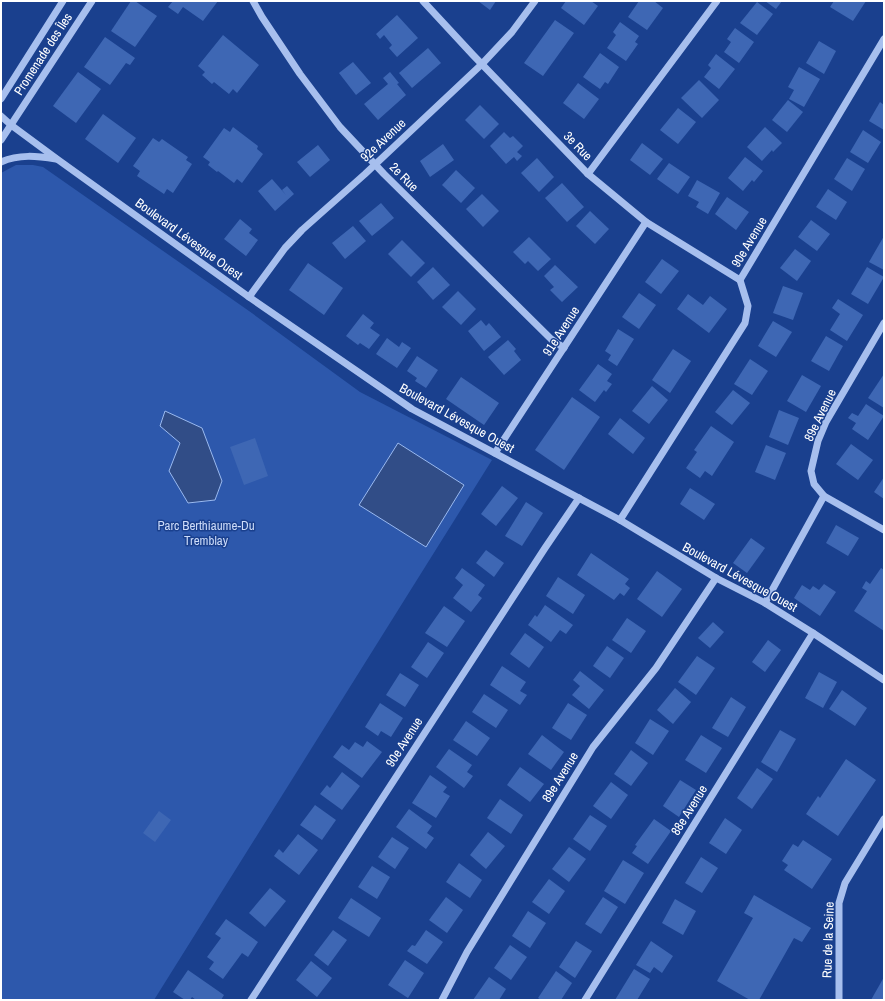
<svg xmlns="http://www.w3.org/2000/svg" width="885" height="1001" font-family="'Archivo Narrow',sans-serif">
	<style>
		.green { fill: #2d58ac }
		.water { fill: #314d87; stroke: #99b9f0 }
		.building { fill: #3e67b4 }
		.lines { fill: none; stroke-linecap: round; stroke-linejoin: round }
		.minor { stroke: #a7bfee; stroke-width: 7 }
		.labels { text-anchor: middle; dominant-baseline: central; stroke-width: 3; stroke-linejoin: round; paint-order: stroke }
		.street-label { font-size: 13px; fill: #fff; stroke: #1a408e }
		.park-label { font-size: 13px; fill: #cddcfa; stroke: #1a408e }
	</style>
	<rect width="100%" height="100%" fill="#1a408e"/>
	<!-- green -->
	<polygon class="green" points="16,165 33,165 43,167 249,311 360,392 492,460 154,1000 1,1000 1,173"/>
	<!-- water -->
	<g class="water">
		<polygon points="165,411 202,428 222,481 215,500 188,503 169,471 180,443 160,426"/>
		<polygon points="398,443 464,485 426,547 359,505"/>
	</g>
	<!-- building -->
	<g class="building">
		<polygon points="131,1 135,1 157,16 135,47 111,31"/>
		<polygon points="173,1 218,1 203,21 183,7 178,14 168,7"/>
		<polygon points="478,1 496,1 490,10"/>
		<polygon points="566,1 591,1 598,6 584,25 561,8"/>
		<polygon points="639,1 654,1 663,8 647,30 628,17"/>
		<polygon points="765,1 782,1 776,9"/>
		<polygon points="834,1 866,1 853,21 830,7"/>
		<polygon points="757,2 773,14 757,35 740,23"/>
		<polygon points="397,15 418,38 397,57 389,48 392,45 384,35 380,39 376,34"/>
		<polygon points="555,20 574,33 543,76 524,63"/>
		<polygon points="620,22 639,36 635,42 638,44 626,61 607,48 616,35 613,32"/>
		<polygon points="735,28 754,42 739,63 724,52 731,42 727,39"/>
		<polygon points="223,35 259,65 237,93 233,89 229,94 214,82 212,84 202,75 205,72 198,66"/>
		<polygon points="105,37 135,58 130,65 126,63 110,85 84,67"/>
		<polygon points="819,41 836,51 824,74 806,63"/>
		<polygon points="428,48 441,63 412,88 399,73"/>
		<polygon points="600,53 619,67 608,84 605,82 600,89 583,77"/>
		<polygon points="716,54 735,69 719,89 704,77 711,68 708,65"/>
		<polygon points="353,62 371,83 356,95 339,73"/>
		<polygon points="799,67 820,79 804,107 789,99 794,90 788,87"/>
		<polygon points="78,72 101,89 76,123 53,106"/>
		<polygon points="390,72 399,83 397,84 406,95 378,120 364,104 388,84 383,78"/>
		<polygon points="699,80 719,100 702,118 681,98"/>
		<polygon points="578,83 599,99 584,119 563,103"/>
		<polygon points="788,100 803,112 787,132 772,120"/>
		<polygon points="880,102 884,105 884,130 869,121"/>
		<polygon points="480,105 499,124 484,139 465,120"/>
		<polygon points="678,108 696,122 678,144 660,130"/>
		<polygon points="103,114 136,138 118,163 85,139"/>
		<polygon points="233,127 258,146 257,149 263,154 242,183 237,179 234,183 218,171 217,172 208,165 210,162 203,157 224,128 230,132"/>
		<polygon points="765,127 782,143 773,152 772,150 762,161 747,147"/>
		<polygon points="863,130 881,142 868,163 850,152"/>
		<polygon points="504,132 510,138 513,136 523,146 517,152 522,156 517,161 514,157 506,164 490,146"/>
		<polygon points="153,138 159,142 162,139 188,157 186,160 192,164 173,193 167,189 164,194 137,176 140,171 133,166"/>
		<polygon points="642,143 663,159 650,175 630,160"/>
		<polygon points="443,144 454,160 430,177 420,161"/>
		<polygon points="318,145 330,160 310,177 297,162"/>
		<polygon points="745,157 763,171 754,182 752,180 743,191 728,178"/>
		<polygon points="537,158 554,177 539,192 521,173"/>
		<polygon points="847,158 865,169 852,191 834,179"/>
		<polygon points="669,163 690,177 678,194 657,179"/>
		<polygon points="456,170 475,188 461,203 442,185"/>
		<polygon points="272,179 286,195 282,190 287,186 294,194 275,211 258,191"/>
		<polygon points="697,180 720,193 708,214 696,207 699,202 688,196"/>
		<polygon points="562,183 584,207 567,222 545,198"/>
		<polygon points="828,189 847,202 836,220 816,207"/>
		<polygon points="482,194 499,211 483,227 466,209"/>
		<polygon points="727,197 749,212 736,230 715,214"/>
		<polygon points="381,203 394,218 372,236 359,221"/>
		<polygon points="590,211 609,229 595,244 576,226"/>
		<polygon points="240,219 252,229 249,233 258,240 246,256 224,239"/>
		<polygon points="811,220 830,234 817,251 798,237"/>
		<polygon points="353,226 366,241 345,259 332,243"/>
		<polygon points="884,236 884,270 869,262"/>
		<polygon points="529,237 551,259 538,271 528,261 525,264 513,252"/>
		<polygon points="402,240 425,263 411,277 388,254"/>
		<polygon points="795,249 811,261 797,281 780,268"/>
		<polygon points="662,259 679,271 661,294 645,282"/>
		<polygon points="308,263 343,288 324,315 289,290"/>
		<polygon points="555,265 578,287 562,302 550,290 554,287 544,276"/>
		<polygon points="433,267 450,285 433,300 417,282"/>
		<polygon points="867,267 884,277 868,304 851,294"/>
		<polygon points="783,286 803,293 793,320 773,313"/>
		<polygon points="458,291 476,309 461,325 442,307"/>
		<polygon points="639,293 656,305 639,329 622,317"/>
		<polygon points="688,294 703,305 710,296 727,309 709,333 677,309"/>
		<polygon points="838,299 863,315 847,341 830,330 840,314 832,308"/>
		<polygon points="363,314 374,323 370,328 380,335 369,349 360,343 358,345 346,336"/>
		<polygon points="481,320 486,326 489,323 501,337 484,351 468,331"/>
		<polygon points="773,321 792,332 776,357 758,346"/>
		<polygon points="618,329 634,339 617,366 608,360 611,355 605,351"/>
		<polygon points="826,336 843,346 829,371 811,361"/>
		<polygon points="387,338 399,347 402,342 411,348 397,368 376,354"/>
		<polygon points="508,340 516,349 514,351 521,360 504,375 488,357"/>
		<polygon points="673,349 691,361 670,393 652,380"/>
		<polygon points="417,356 438,370 426,388 415,381 417,378 407,371"/>
		<polygon points="750,359 768,371 752,395 734,384"/>
		<polygon points="598,364 612,374 607,381 612,384 606,392 604,390 595,402 579,390"/>
		<polygon points="884,374 884,408 868,398"/>
		<polygon points="802,375 821,386 806,412 787,401"/>
		<polygon points="461,377 499,403 484,425 446,399"/>
		<polygon points="652,386 668,400 649,424 632,411"/>
		<polygon points="733,390 750,403 732,425 715,412"/>
		<polygon points="572,397 600,417 564,470 535,450"/>
		<polygon points="866,404 884,416 868,440 852,429 856,423 848,418 852,413 858,416"/>
		<polygon points="779,410 799,418 788,445 769,437"/>
		<polygon points="620,418 645,438 633,454 608,434"/>
		<polygon points="711,426 734,442 712,476 705,471 700,478 686,468 697,452 694,450"/>
		<polygon points="255,438 268,476 244,485 230,447"/>
		<polygon points="851,444 873,460 858,480 836,464"/>
		<polygon points="766,445 786,453 775,480 755,472"/>
		<polygon points="884,477 884,499 874,492"/>
		<polygon points="502,486 518,498 496,526 481,514"/>
		<polygon points="690,488 715,504 704,520 680,504"/>
		<polygon points="526,502 543,513 522,546 505,536"/>
		<polygon points="836,525 859,538 848,556 826,543"/>
		<polygon points="751,538 765,548 747,573 733,563"/>
		<polygon points="486,550 504,563 494,577 476,563"/>
		<polygon points="591,553 629,579 625,584 630,588 624,596 620,593 614,600 577,575"/>
		<polygon points="462,568 485,585 478,595 482,598 471,612 453,598 463,585 455,578"/>
		<polygon points="881,568 884,570 884,631 854,611 867,591 862,588 866,581 870,584"/>
		<polygon points="657,571 682,589 662,617 637,599"/>
		<polygon points="558,577 585,595 573,614 546,596"/>
		<polygon points="824,584 836,592 820,616 794,598 802,585 810,590 813,586 819,590"/>
		<polygon points="545,605 573,625 566,634 560,630 551,642 528,625 535,615 537,617"/>
		<polygon points="444,606 465,621 447,647 425,633"/>
		<polygon points="627,618 646,631 631,653 612,640"/>
		<polygon points="713,622 724,632 710,648 698,638"/>
		<polygon points="525,633 544,647 529,668 510,654"/>
		<polygon points="768,640 781,650 765,672 752,662"/>
		<polygon points="428,642 444,653 427,678 411,667"/>
		<polygon points="607,646 624,658 610,678 593,666"/>
		<polygon points="697,656 715,668 696,695 678,682"/>
		<polygon points="502,666 526,682 520,691 527,695 520,705 490,685"/>
		<polygon points="580,671 604,690 589,709 572,695 580,686 573,680"/>
		<polygon points="819,672 837,682 823,708 805,698"/>
		<polygon points="400,673 419,685 405,707 386,695"/>
		<polygon points="675,688 691,702 673,724 657,710"/>
		<polygon points="842,690 867,708 855,726 829,709"/>
		<polygon points="484,694 508,710 496,728 472,712"/>
		<polygon points="731,697 746,707 728,737 712,728"/>
		<polygon points="380,703 403,718 391,737 381,731 378,736 365,727"/>
		<polygon points="568,703 587,715 571,740 552,728"/>
		<polygon points="650,719 669,731 653,755 635,743"/>
		<polygon points="466,721 490,738 477,756 453,740"/>
		<polygon points="780,730 796,739 777,772 761,762"/>
		<polygon points="542,735 564,752 551,770 528,754"/>
		<polygon points="701,735 722,748 706,773 685,760"/>
		<polygon points="367,741 382,752 362,778 333,757 342,745 349,750 355,742 363,747"/>
		<polygon points="449,749 472,765 467,772 473,776 464,788 436,767"/>
		<polygon points="631,750 648,763 631,786 614,774"/>
		<polygon points="846,759 876,780 838,836 806,814 818,796 820,798"/>
		<polygon points="520,767 544,784 530,802 507,785"/>
		<polygon points="757,768 773,779 752,809 737,798"/>
		<polygon points="342,772 360,786 342,810 320,794 327,785 330,788"/>
		<polygon points="430,775 447,787 443,792 450,796 436,818 412,803"/>
		<polygon points="680,780 696,790 679,817 663,806"/>
		<polygon points="611,782 628,795 611,819 593,806"/>
		<polygon points="500,799 523,815 511,834 487,818"/>
		<polygon points="315,805 336,820 322,840 300,825"/>
		<polygon points="409,809 432,826 427,833 434,838 426,849 396,827"/>
		<polygon points="159,811 171,820 155,842 143,833"/>
		<polygon points="590,815 607,826 590,851 573,839"/>
		<polygon points="725,818 742,830 726,854 709,843"/>
		<polygon points="654,819 671,831 648,864 632,853 637,846 635,845"/>
		<polygon points="488,832 505,846 486,869 470,855"/>
		<polygon points="298,834 318,850 299,875 274,856 279,849 283,853"/>
		<polygon points="392,837 409,848 395,869 378,857"/>
		<polygon points="803,840 832,859 812,889 784,870 788,865 782,861 793,844 798,847"/>
		<polygon points="569,847 586,859 569,882 552,869"/>
		<polygon points="701,857 718,868 702,893 685,883"/>
		<polygon points="623,860 644,873 625,904 604,891"/>
		<polygon points="459,863 482,880 470,898 446,882"/>
		<polygon points="372,866 390,877 377,899 358,887"/>
		<polygon points="549,879 565,891 549,914 532,902"/>
		<polygon points="270,888 286,901 265,927 249,913"/>
		<polygon points="754,895 811,928 802,942 794,938 759,1000 750,1000 717,981 753,918 744,913"/>
		<polygon points="446,897 463,910 447,933 429,920"/>
		<polygon points="603,897 618,907 601,934 585,924"/>
		<polygon points="351,898 381,918 369,937 338,918"/>
		<polygon points="675,899 696,911 683,935 662,923"/>
		<polygon points="528,911 546,923 530,948 512,936"/>
		<polygon points="226,919 258,942 248,957 242,953 223,979 209,969 214,962 207,957 221,938 215,934"/>
		<polygon points="333,930 347,940 328,966 314,955"/>
		<polygon points="426,930 443,942 427,964 407,951 412,945 415,946"/>
		<polygon points="576,941 592,951 575,978 559,967"/>
		<polygon points="651,941 673,956 662,973 654,967 650,973 636,965"/>
		<polygon points="510,945 527,957 511,980 494,968"/>
		<polygon points="405,960 424,973 408,998 388,985"/>
		<polygon points="311,961 332,978 317,997 296,980"/>
		<polygon points="634,969 650,979 637,1000 615,1000"/>
		<polygon points="188,970 224,995 221,1000 196,1000 192,997 190,1000 185,1000 173,992"/>
		<polygon points="556,971 572,983 561,1000 541,1000 538,998"/>
		<polygon points="489,977 506,989 499,1000 473,1000"/>
		<polygon points="884,977 884,1000 871,1000"/>
	</g>
	<g class="lines">
		<!-- minor -->
		<g class="minor">
			<polyline points="253,1 262,17 300,74 340,127 384,174 551,339 564,348"/>
			<polyline points="423,1 473,55 588,174 646,222 740,280"/>
			<polyline points="1,99 63,1"/>
			<polyline points="1,116 11,125 57,159 249,297 412,409 620,520 716,578 765,603 813,633 884,680"/>
			<polyline points="1,140 92,1"/>
			<path d="M1 162C19 154 37 156 56 159"/>
			<polyline points="588,174 717,1"/>
			<polyline points="249,297 285,248 302,230 365,174 482,64 512,32 535,1"/>
			<polyline points="884,323 826,422 818,441 811,471 814,484 824,496 884,530"/>
			<polyline points="495,453 646,222"/>
			<polyline points="620,520 745,323 748,306 740,280 884,39"/>
			<polyline points="765,603 824,496"/>
			<polyline points="251,1000 545,548 579,498"/>
			<polyline points="442,1000 467,952 593,747 656,668 716,578"/>
			<polyline points="585,1000 813,633"/>
			<polyline points="839,1000 839,903 845,883 884,819"/>
		</g>
	</g>
	<g class="labels">
		<!-- street labels -->
		<g class="street-label">
			<text transform="translate(43 54) rotate(-57)">Promenade des Îles</text>
			<text transform="translate(383 140) rotate(-43)">92e Avenue</text>
			<text transform="translate(578 146) rotate(46)">3e Rue</text>
			<text transform="translate(404 177) rotate(45)">2e Rue</text>
			<text transform="translate(189 239) rotate(36)">Boulevard Lévesque Ouest</text>
			<text transform="translate(749 242) rotate(-59)">90e Avenue</text>
			<text transform="translate(561 331) rotate(-57)">91e Avenue</text>
			<text transform="translate(820 415) rotate(-64)">89e Avenue</text>
			<text transform="translate(457 418) rotate(29)">Boulevard Lévesque Ouest</text>
			<text transform="translate(740 577) rotate(29)">Boulevard Lévesque Ouest</text>
			<text transform="translate(404 742) rotate(-57)">90e Avenue</text>
			<text transform="translate(560 777) rotate(-58)">89e Avenue</text>
			<text transform="translate(689 810) rotate(-58)">88e Avenue</text>
			<text transform="translate(828 940) rotate(-88)">Rue de la Seine</text>
		</g>
		<!-- park labels -->
		<g class="park-label">
			<text x="206" y="525">Parc Berthiaume-Du<tspan x="206" dy="15">Tremblay</tspan></text>
		</g>
	</g>
	<!-- border -->
	<rect width="885" height="1001" fill="none" stroke="#ffffff" stroke-width="4"/>
</svg>
